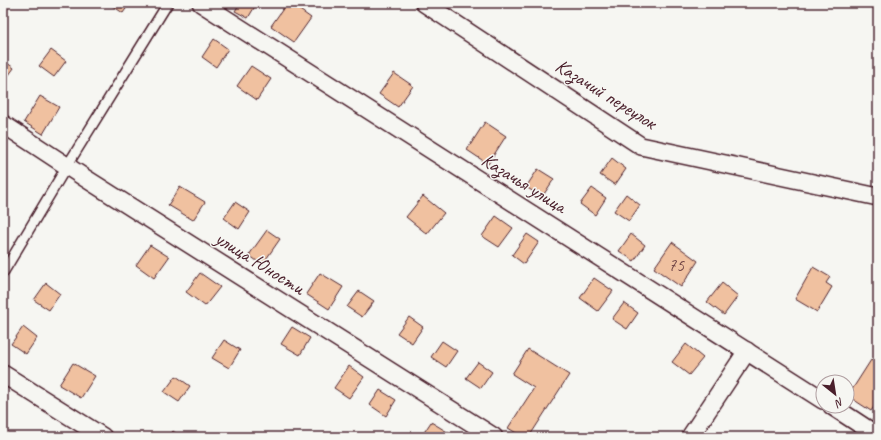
<svg xmlns="http://www.w3.org/2000/svg" width="881" height="440" font-family="Caveat,sans-serif">
	<style>
		.building { fill: #f0c1a0; stroke: #4a1f2b }
		.lines { fill: none; stroke-linecap: round; stroke-linejoin: round }
		.lane-casing { stroke: #4a1f2b; stroke-width: 12 }
		.street-casing { stroke: #4a1f2b; stroke-width: 20 }
		.lane { stroke: #f6f6f2; stroke-width: 9 }
		.street { stroke: #f6f6f2; stroke-width: 17 }
		.labels { text-anchor: middle; dominant-baseline: central; stroke-width: 3; stroke-linejoin: round; paint-order: stroke }
		.number-label { font-size: 18px; fill: #744848 }
		.street-label { font-size: 20px; fill: #4a1f2b; stroke: #f6f6f2 }
	</style>
	<rect width="100%" height="100%" fill="#f6f6f2"/>
	<filter id="ink" filterUnits="userSpaceOnUse"><feTurbulence type="fractalNoise" baseFrequency=".025" numOctaves="2"/><feDisplacementMap in="SourceGraphic" scale="8" xChannelSelector="R" yChannelSelector="G"/><feConvolveMatrix kernelMatrix="1 2 1 2 8 2 1 2 1" color-interpolation-filters="sRGB"/></filter>
	<g filter="url(#ink)">
		<!-- building -->
		<g class="building">
			<polygon points="108,3 130,3 123,13"/>
			<polygon points="240,3 257,3 248,18 235,11"/>
			<polygon points="287,3 290,3 311,18 294,42 271,26"/>
			<polygon points="214,39 228,49 216,67 202,57"/>
			<polygon points="51,50 66,61 54,77 39,66"/>
			<polygon points="3,60 14,68 3,83"/>
			<polygon points="251,66 271,79 257,100 237,86"/>
			<polygon points="394,73 413,86 398,107 379,94"/>
			<polygon points="40,96 59,107 43,134 24,122"/>
			<polygon points="485,122 506,136 488,164 467,150"/>
			<polygon points="612,158 626,169 615,185 600,175"/>
			<polygon points="538,169 554,179 542,197 526,187"/>
			<polygon points="180,187 205,202 193,220 168,205"/>
			<polygon points="592,188 606,198 595,215 580,204"/>
			<polygon points="626,194 640,205 629,221 614,211"/>
			<polygon points="423,196 444,213 427,234 406,217"/>
			<polygon points="235,202 250,212 239,229 224,218"/>
			<polygon points="496,216 513,228 499,247 482,236"/>
			<polygon points="267,230 280,239 262,265 249,255"/>
			<polygon points="527,234 539,242 524,264 512,255"/>
			<polygon points="631,234 645,245 634,261 619,251"/>
			<polygon points="672,242 698,261 681,287 654,268"/>
			<polygon points="150,245 169,257 154,278 136,265"/>
			<polygon points="813,267 830,277 826,283 832,287 817,312 795,299"/>
			<polygon points="200,273 220,287 205,306 186,292"/>
			<polygon points="320,273 343,287 329,309 306,294"/>
			<polygon points="594,278 613,291 598,311 580,298"/>
			<polygon points="46,283 60,294 49,310 34,300"/>
			<polygon points="722,283 738,296 724,315 707,302"/>
			<polygon points="359,291 374,301 362,317 347,307"/>
			<polygon points="624,303 638,313 627,329 612,319"/>
			<polygon points="409,317 423,327 412,343 397,333"/>
			<polygon points="23,327 37,338 26,354 11,344"/>
			<polygon points="292,327 310,338 300,355 281,344"/>
			<polygon points="224,340 240,350 229,368 212,358"/>
			<polygon points="442,341 457,351 446,367 431,357"/>
			<polygon points="686,344 703,358 689,375 672,362"/>
			<polygon points="528,349 569,375 529,437 523,437 508,428 534,388 512,374"/>
			<polygon points="871,360 878,365 878,401 871,411 848,396"/>
			<polygon points="478,362 492,372 481,388 466,378"/>
			<polygon points="73,363 95,376 81,398 59,385"/>
			<polygon points="349,366 364,377 349,398 334,388"/>
			<polygon points="176,376 190,386 179,402 164,392"/>
			<polygon points="380,390 396,400 386,416 370,405"/>
			<polygon points="431,422 449,433 447,437 421,437"/>
			<polygon points="173,431 181,437 168,437"/>
		</g>
		<g class="lines">
			<defs>
				<polyline id="lane" points="3,273 67,166 168,3"/>
				<g id="street">
					<polyline points="201,3 823,400"/>
					<polyline points="424,3 641,146 878,197"/>
					<polyline points="3,124 85,178 494,437"/>
					<polyline points="3,374 103,437"/>
					<polyline points="832,406 878,436"/>
					<polyline points="690,437 747,351"/>
				</g>
			</defs>
			<!-- lane casing -->
			<use href="#lane" class="lane-casing"/>
			<!-- street casing -->
			<use href="#street" class="street-casing"/>
			<!-- lane -->
			<use href="#lane" class="lane"/>
			<!-- street -->
			<use href="#street" class="street"/>
		</g>
	</g>
	<g class="labels">
		<!-- number labels -->
		<g class="number-label">
			<text x="676" y="265">75</text>
		</g>
		<!-- street labels -->
		<g class="street-label">
			<text transform="translate(606 94) rotate(32)">Казачий переулок</text>
			<text transform="translate(524 183) rotate(32)">Казачья улица</text>
			<text transform="translate(260 263) rotate(32)">улица Юности</text>
		</g>
	</g>
	<!-- margin -->
	<rect width="881" height="440" fill="none" stroke="#f6f6f2" stroke-width="16"/>
	<rect x="8" y="8" width="865" height="424" fill="none" stroke="#4a1f2b" stroke-width="1.5" filter="url(#ink)"/>
	<!-- north arrow -->
	<g transform="translate(835 394) rotate(150)"><circle r="19" fill="#f6f6f2" stroke="#b1a0a2"/>
	<path d="M0-3L7 15L0 10L-7 15Z" fill="#4a1f2b"/>
	<text y="-6" font-size="11" font-weight="bold" text-anchor="middle" fill="#4a1f2b">N</text>
	</g>
</svg>
